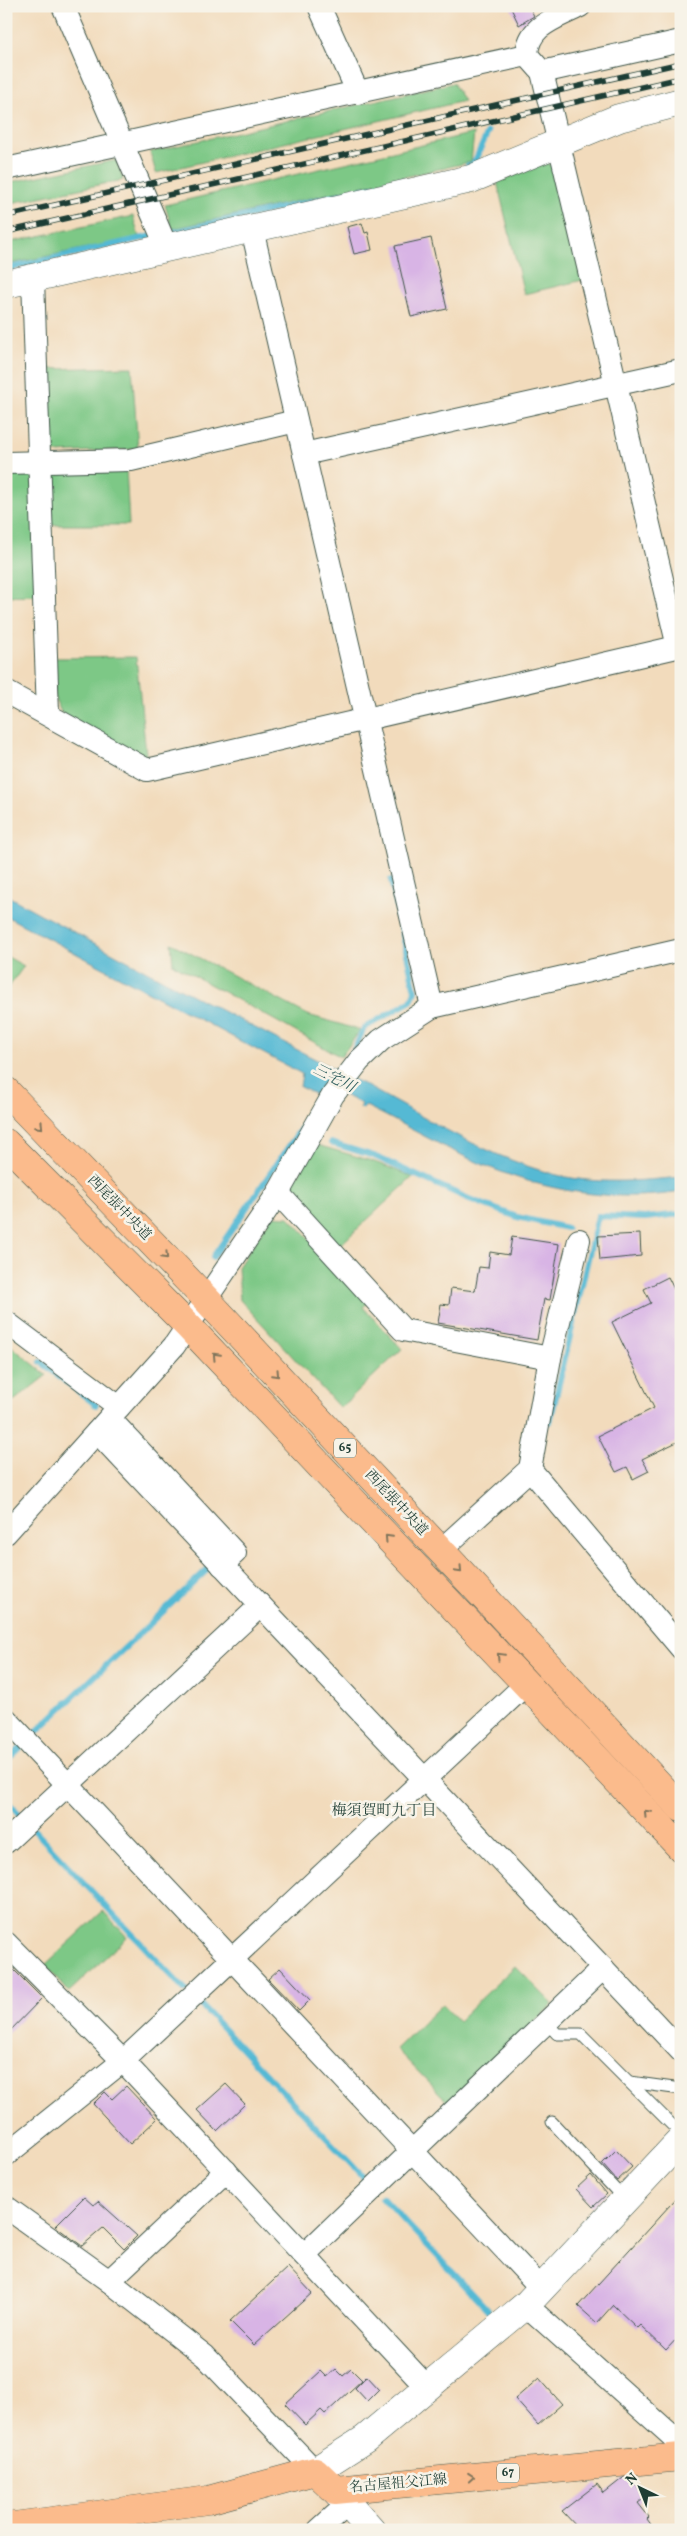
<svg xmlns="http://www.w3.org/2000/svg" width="687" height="2536" font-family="Vollkorn,'Noto Serif JP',serif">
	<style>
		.green { fill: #7dc886; stroke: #4e825d }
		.water { fill: #55b9d4; stroke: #3a7b84 }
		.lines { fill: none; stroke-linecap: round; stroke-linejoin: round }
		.stream { stroke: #55b9d4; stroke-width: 6 }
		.building { fill: #d8b4e5 }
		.service-casing { stroke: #3f5548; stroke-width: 13 }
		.minor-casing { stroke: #3f5548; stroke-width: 24 }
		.tertiary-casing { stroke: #3f5548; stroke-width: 29 }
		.primary-casing { stroke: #3f5548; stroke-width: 29 }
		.service { stroke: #fff; stroke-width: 11 }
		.minor { stroke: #fff; stroke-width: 22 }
		.tertiary { stroke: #fff; stroke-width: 28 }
		.primary { stroke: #fbbb8c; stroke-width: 28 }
		.rail-casing { stroke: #1f3d34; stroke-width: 5.5 }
		.rail { stroke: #f7f3e8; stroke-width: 4; stroke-dasharray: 11; stroke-linecap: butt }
		.oneway { stroke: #82765c }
		.labels { text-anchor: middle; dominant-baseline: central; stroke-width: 5; stroke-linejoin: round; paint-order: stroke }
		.shield { fill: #f7f3e8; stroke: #60746a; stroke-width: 1 }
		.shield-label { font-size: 12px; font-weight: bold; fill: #1f3d34 }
		.street-label { font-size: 14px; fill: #1f3d34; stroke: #f7f3e8 }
		.water-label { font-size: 15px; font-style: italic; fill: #2c5c5c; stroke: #f7f3e8 }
		.neighbourhood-label { font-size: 15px; fill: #1f3d34; stroke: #f7f3e8 }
	</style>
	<rect width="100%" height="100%" fill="#f7f3e8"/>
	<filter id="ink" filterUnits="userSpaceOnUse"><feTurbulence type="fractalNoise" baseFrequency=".02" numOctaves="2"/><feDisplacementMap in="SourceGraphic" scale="10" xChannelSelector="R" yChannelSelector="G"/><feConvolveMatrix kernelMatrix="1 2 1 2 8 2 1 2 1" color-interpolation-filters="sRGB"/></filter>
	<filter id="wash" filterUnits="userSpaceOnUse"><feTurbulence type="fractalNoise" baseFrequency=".0096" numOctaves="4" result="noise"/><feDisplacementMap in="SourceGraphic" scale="20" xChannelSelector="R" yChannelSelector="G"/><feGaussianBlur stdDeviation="1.12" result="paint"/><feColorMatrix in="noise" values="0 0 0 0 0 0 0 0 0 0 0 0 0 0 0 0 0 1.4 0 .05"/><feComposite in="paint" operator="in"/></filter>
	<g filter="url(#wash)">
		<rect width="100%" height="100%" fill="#f2dbbc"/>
		<!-- green -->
		<g class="green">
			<polygon points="453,83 464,101 156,173 150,152"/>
			<polygon points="474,133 471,162 172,229 165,205"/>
			<polygon points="117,160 123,180 6,204 6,183"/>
			<polygon points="546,162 558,169 583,280 524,294 497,182"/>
			<polygon points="133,216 139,237 6,265 6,243"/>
			<polygon points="132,367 138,449 56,453 47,444 43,369"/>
			<polygon points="58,467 126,467 129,525 50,525 49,475"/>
			<polygon points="6,469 27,469 33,475 36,595 6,596"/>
			<polygon points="136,657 147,763 62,714 55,699 54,658"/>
			<polygon points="171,943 308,1015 360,1030 341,1057 173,964"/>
			<polygon points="6,956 24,966 6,991"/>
			<polygon points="317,1145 372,1161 413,1177 337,1248 292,1202 290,1187"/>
			<polygon points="272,1216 289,1217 369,1302 363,1307 402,1349 340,1408 240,1300 238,1267"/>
			<polygon points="6,1342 47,1375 6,1407"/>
			<polygon points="103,1911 127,1937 69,1992 45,1965"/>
			<polygon points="515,1966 553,2004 450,2104 396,2049 442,2004 458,2021"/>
		</g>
		<!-- water -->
		<path class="water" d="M6 895C118 957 232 1016 346 1075 413 1110 479 1154 553 1174 593 1185 640 1181 681 1177V1192C619 1202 554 1193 496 1170 452 1153 409 1127 366 1106L363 1109 360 1108 362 1104 325 1086 315 1094 300 1087 302 1074 6 916Z"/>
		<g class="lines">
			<!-- stream -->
			<g class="stream">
				<polyline points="468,166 473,165 488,132"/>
				<polyline points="174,232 402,181"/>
				<polyline points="6,269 152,236"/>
				<polyline points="351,1057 364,1028 411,1001 415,991 391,880"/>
				<polyline points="331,1143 374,1156 469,1199 517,1217 567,1228"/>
				<polyline points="213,1257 302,1127"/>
				<polyline points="41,1362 96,1405"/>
				<polyline points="550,1422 598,1216 645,1218 681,1214"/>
				<polyline points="33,1735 211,1566"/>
				<polyline points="6,1761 20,1748"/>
				<polyline points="6,1800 21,1816"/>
				<polyline points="34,1830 185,1990"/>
				<polyline points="200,2004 367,2181"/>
				<polyline points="382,2197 488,2310"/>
			</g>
		</g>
		<g id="blocks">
			<!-- building -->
			<g class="building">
				<polygon points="510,6 529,6 534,16 519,25"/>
				<polygon points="362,223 365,233 368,232 372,250 354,254 347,227"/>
				<polygon points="431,238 447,309 411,317 395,246"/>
				<polygon points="640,1234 641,1256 600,1260 598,1236"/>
				<polygon points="512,1237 559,1244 550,1300 544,1299 537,1340 438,1323 441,1304 449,1305 451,1288 475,1291 479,1267 488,1268 490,1252 509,1255"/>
				<polygon points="668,1277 675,1291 681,1288 681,1440 642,1459 649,1471 633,1479 627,1467 616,1472 598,1436 654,1408 612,1322 651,1303 644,1289"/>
				<polygon points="6,1962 42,1998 6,2035"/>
				<polygon points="280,1968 310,2000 299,2011 268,1979"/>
				<polygon points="226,2084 245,2104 217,2131 197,2110"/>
				<polygon points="126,2086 157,2119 130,2144 93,2104 105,2092 112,2099"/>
				<polygon points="616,2150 632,2167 617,2181 602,2164"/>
				<polygon points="591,2175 607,2194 593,2207 576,2189"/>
				<polygon points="681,2193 681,2334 666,2350 640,2325 637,2328 613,2305 597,2323 578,2306"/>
				<polygon points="84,2197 93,2205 98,2201 137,2236 124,2249 103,2228 82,2246 55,2226"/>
				<polygon points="288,2267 312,2293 254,2345 230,2321"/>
				<polygon points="336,2369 343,2376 351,2369 362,2380 325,2414 321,2410 305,2425 285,2404 321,2371 327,2377"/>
				<polygon points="367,2376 379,2389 367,2401 355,2388"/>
				<polygon points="539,2378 562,2404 538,2425 515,2399"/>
				<polygon points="623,2478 630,2478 646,2497 638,2503 649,2517 647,2519 655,2530 580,2530 562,2511 597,2484 604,2493"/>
			</g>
		</g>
	</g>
	<g filter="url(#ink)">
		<use href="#blocks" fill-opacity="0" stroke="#3f5548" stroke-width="1"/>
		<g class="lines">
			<defs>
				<g id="service">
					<polyline points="547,2023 557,2034 581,2034 681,2134"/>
					<polyline points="630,2082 681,2089"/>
					<polyline points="552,2122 625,2200"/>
				</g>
				<g id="minor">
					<polyline points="63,6 167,248"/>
					<polyline points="319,6 358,93"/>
					<path d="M580 6C555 19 528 25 527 55L542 72 678 647"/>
					<polyline points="542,72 681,41"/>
					<polyline points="6,169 527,55"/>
					<polyline points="252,229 432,1007"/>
					<polyline points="33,279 48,714"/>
					<polyline points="304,454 681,370"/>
					<polyline points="6,463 131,460 296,421"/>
					<polyline points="6,692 147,770 681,646"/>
					<polyline points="278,1193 403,1330 550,1358"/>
					<polyline points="6,1322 119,1407"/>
					<polyline points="110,1419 235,1553 222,1565"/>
					<polyline points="97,1432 681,2051"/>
					<polyline points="530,1469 681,1648"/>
					<polyline points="6,1533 174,1346 278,1193 333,1095 359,1061 381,1040 432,1007 681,950"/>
					<polyline points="441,1550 530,1469 550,1358 579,1240"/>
					<polyline points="6,1719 542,2289"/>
					<polyline points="6,1842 260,1606"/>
					<polyline points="6,1943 123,2061 428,2388"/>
					<polyline points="6,2155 123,2061 526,1684"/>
					<polyline points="6,2207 109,2281 205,2356 315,2471"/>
					<polyline points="304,2255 603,1968"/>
					<polyline points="109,2281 226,2171"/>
					<polyline points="526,2305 681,2444"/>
					<polyline points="319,2530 348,2504"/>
				</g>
				<g id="tertiary">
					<polyline points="6,284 471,179 619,118 681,102"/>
					<polyline points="315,2471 365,2439 526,2305 681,2140"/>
					<polyline points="335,2490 371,2530"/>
				</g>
				<g id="primary">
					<polyline points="6,1091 206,1299 681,1808"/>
					<polyline points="6,1143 188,1326 681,1848"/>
					<polyline points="6,2527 208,2500 315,2471 335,2490 681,2457"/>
				</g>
			</defs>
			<!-- service casing -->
			<use href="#service" class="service-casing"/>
			<!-- minor casing -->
			<use href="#minor" class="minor-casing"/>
			<!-- tertiary casing -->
			<use href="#tertiary" class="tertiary-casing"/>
			<!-- primary casing -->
			<use href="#primary" class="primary-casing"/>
			<!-- service -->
			<use href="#service" class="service"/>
			<!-- minor -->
			<use href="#minor" class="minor"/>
			<!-- tertiary -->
			<use href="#tertiary" class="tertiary"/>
			<!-- primary -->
			<use href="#primary" class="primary"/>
			<defs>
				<g id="rail">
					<polyline points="6,216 681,63"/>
					<polyline points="6,232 681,78"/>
				</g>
			</defs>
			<!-- rail casing -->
			<use href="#rail" class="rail-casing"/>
			<!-- rail -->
			<use href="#rail" class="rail"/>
		</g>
		<!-- one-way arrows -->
		<defs><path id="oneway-chevron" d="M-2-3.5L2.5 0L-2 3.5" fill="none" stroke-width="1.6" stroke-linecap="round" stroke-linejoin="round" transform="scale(1.25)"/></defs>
		<g class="oneway">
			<use href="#oneway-chevron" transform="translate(40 1126) rotate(46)"/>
			<use href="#oneway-chevron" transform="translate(165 1256) rotate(46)"/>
			<use href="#oneway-chevron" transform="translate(216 1356) rotate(-133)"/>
			<use href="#oneway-chevron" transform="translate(276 1374) rotate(47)"/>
			<use href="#oneway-chevron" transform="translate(388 1538) rotate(-133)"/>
			<use href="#oneway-chevron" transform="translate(459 1570) rotate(47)"/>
			<use href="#oneway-chevron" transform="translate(500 1656) rotate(-133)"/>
			<use href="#oneway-chevron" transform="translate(647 1813) rotate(-133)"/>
			<use href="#oneway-chevron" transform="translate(471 2477) rotate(-5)"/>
		</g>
	</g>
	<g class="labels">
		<!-- shield labels -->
		<g class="shield">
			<rect x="334" y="1438.5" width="22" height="19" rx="4"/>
			<rect x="497" y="2463.5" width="22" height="19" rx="4"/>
		</g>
		<g class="shield-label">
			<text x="345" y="1448">65</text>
			<text x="508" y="2473">67</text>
		</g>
		<!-- street labels -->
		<g class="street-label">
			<text transform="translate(119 1208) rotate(46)">西尾張中央道</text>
			<text transform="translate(396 1503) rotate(47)">西尾張中央道</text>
			<text transform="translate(398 2484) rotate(-5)">名古屋祖父江線</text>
		</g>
		<!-- water labels -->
		<g class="water-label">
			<text transform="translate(334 1079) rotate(27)">三宅川</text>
		</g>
		<!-- neighbourhood labels -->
		<g class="neighbourhood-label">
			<text x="384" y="1811">梅須賀町九丁目</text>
		</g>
	</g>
	<!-- margin -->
	<rect width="687" height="2536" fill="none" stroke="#f7f3e8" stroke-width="25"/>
	<!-- north arrow -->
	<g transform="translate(640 2488) rotate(317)" stroke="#f7f3e8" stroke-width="4" paint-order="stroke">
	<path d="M0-4L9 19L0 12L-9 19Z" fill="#1f3d34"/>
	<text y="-8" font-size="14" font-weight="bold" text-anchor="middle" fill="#1f3d34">N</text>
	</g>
</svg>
